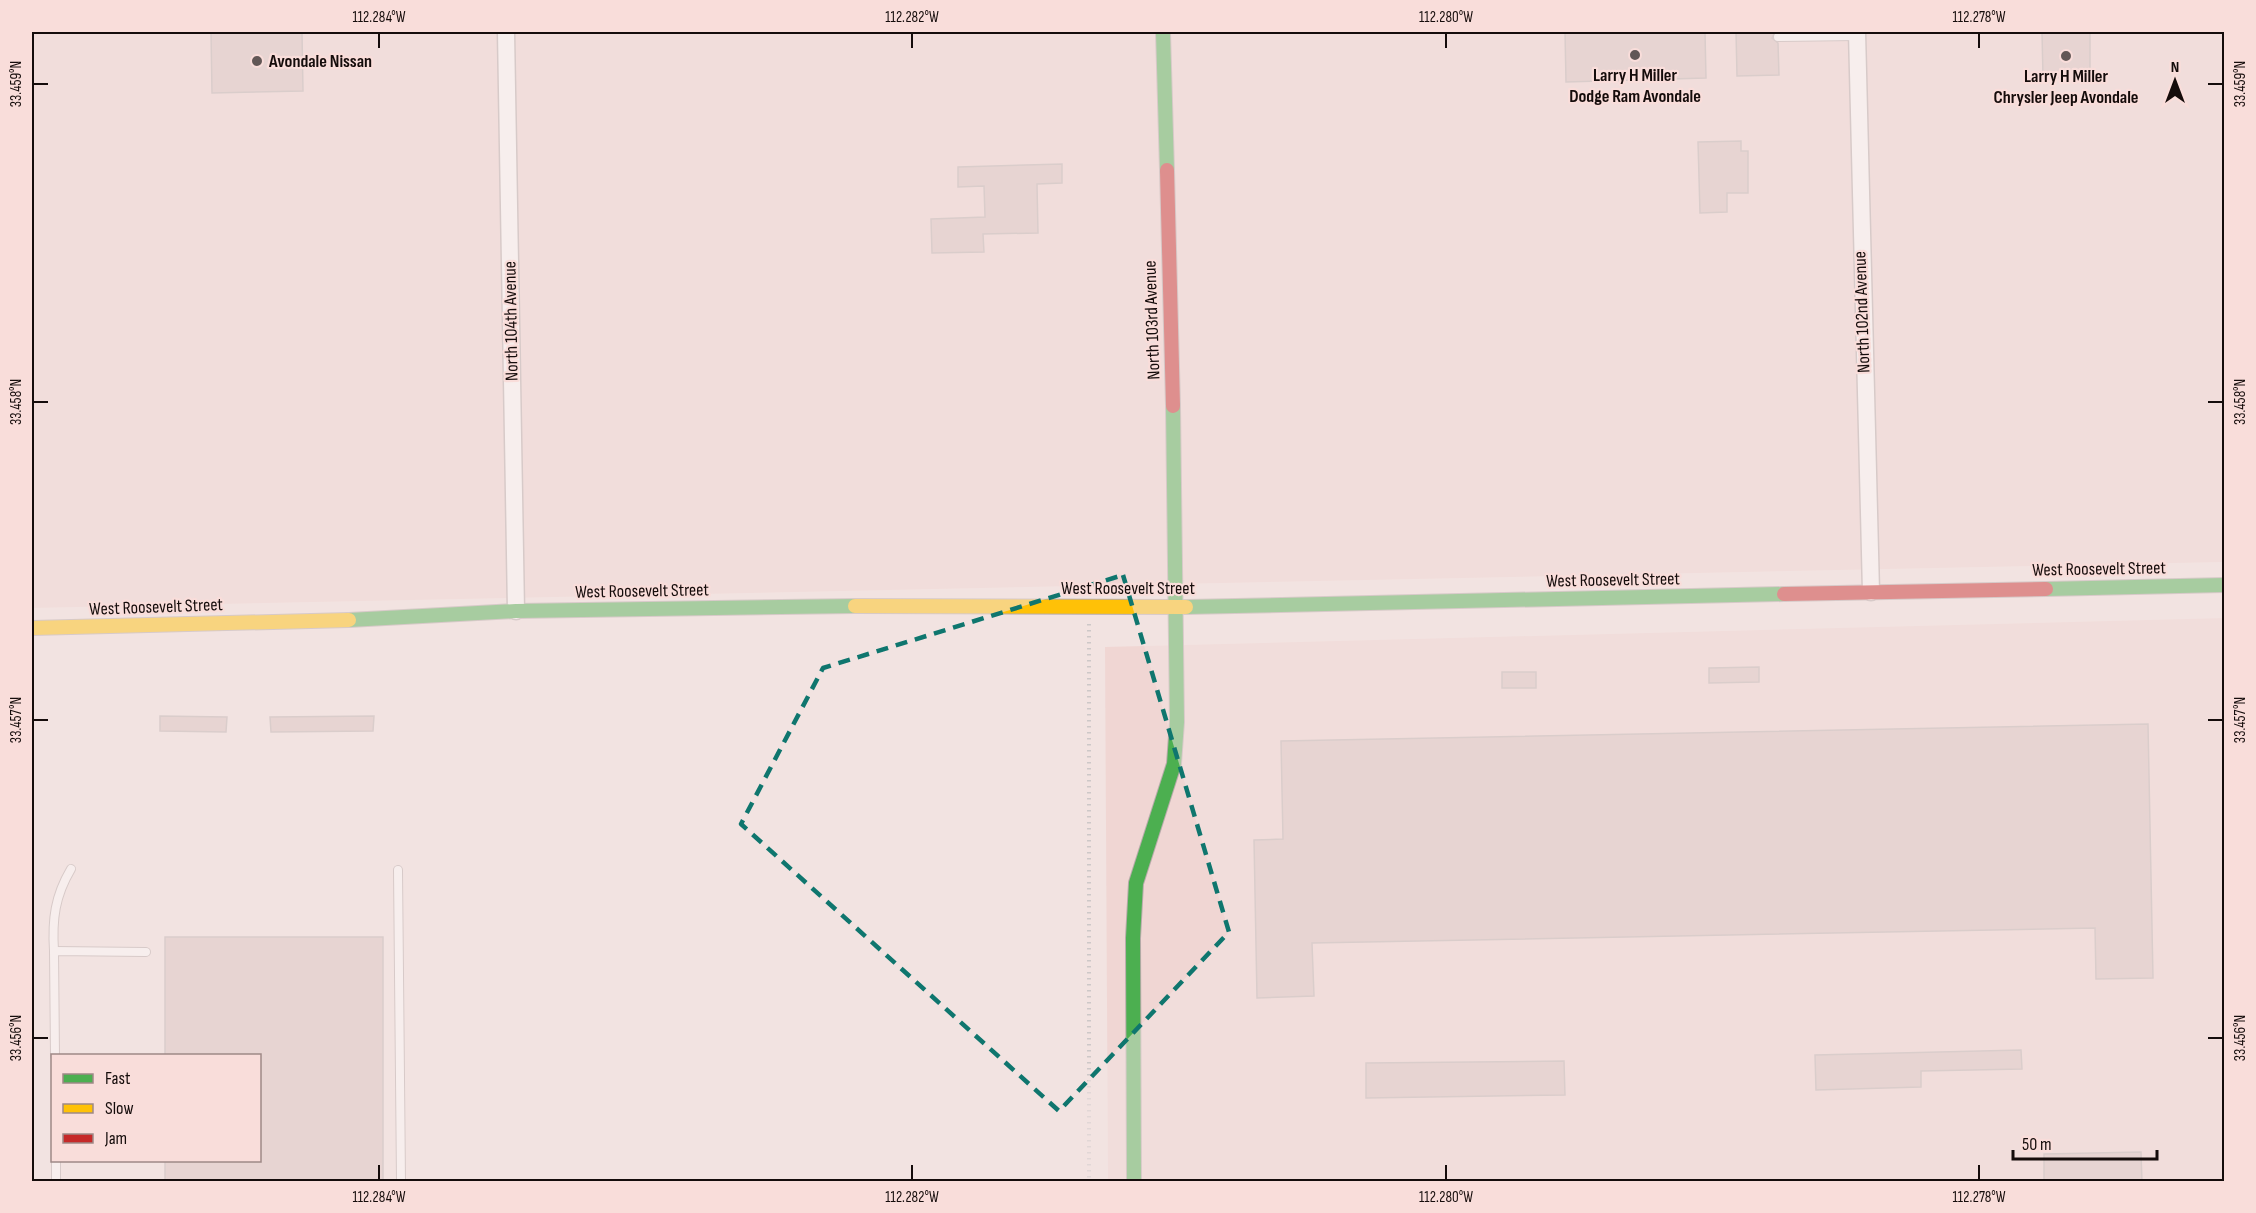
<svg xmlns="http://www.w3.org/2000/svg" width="2256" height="1213" font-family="'Sofia Sans Condensed',sans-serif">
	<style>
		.built { fill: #f0d6d3 }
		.building { fill: #dac1be; stroke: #bdb1b0; stroke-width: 1.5 }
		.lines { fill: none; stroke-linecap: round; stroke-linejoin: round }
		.lane-casing { stroke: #b7abaa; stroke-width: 10 }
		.street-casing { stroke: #b7abaa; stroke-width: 19 }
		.fast-casing { stroke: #b7abaa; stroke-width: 16 }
		.slow-casing { stroke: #b7abaa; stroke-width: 16 }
		.jam-casing { stroke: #b7abaa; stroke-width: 16 }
		.path { stroke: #cdc8c8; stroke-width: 4; stroke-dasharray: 1.5 4.5; stroke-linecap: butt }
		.lane { stroke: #fdfbfa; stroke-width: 8 }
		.street { stroke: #fdfbfa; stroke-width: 16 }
		.fast { stroke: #4caf50; stroke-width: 14 }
		.slow { stroke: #ffc107; stroke-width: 14 }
		.jam { stroke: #c62828; stroke-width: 14 }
		.marked { fill: none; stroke: #0f766e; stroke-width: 4.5; stroke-dasharray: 12 8; stroke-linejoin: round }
		.ticks { fill: none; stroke: #150c0b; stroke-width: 2 }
		.poi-dot { fill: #625756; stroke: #f9ddda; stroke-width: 2 }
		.labels { text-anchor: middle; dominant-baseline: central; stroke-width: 4.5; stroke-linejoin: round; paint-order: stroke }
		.poi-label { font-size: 18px; font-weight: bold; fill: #150c0b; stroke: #f9ddda }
		.street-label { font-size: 18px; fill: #150c0b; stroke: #f9ddda }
		.neatline { fill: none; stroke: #150c0b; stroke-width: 2 }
		.ticks-label { font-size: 15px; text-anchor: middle; fill: #150c0b }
	</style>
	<rect width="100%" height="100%" fill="#f2e3e1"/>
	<!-- built -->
	<g class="built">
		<polygon points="32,32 2224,32 2224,562 32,608"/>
		<polygon points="2224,618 2224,1181 1108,1181 1105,647"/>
	</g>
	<!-- building -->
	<g class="building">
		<polygon points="211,32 302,32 303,91 212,93"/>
		<polygon points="1565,32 1705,32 1706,78 1566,82"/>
		<polygon points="1736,32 1775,32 1772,38 1778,43 1779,75 1737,76"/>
		<polygon points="2042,32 2090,32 2090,77 2043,78"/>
		<polygon points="1741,141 1741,151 1748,151 1748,193 1727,193 1727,212 1700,213 1698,142"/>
		<polygon points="1062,164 1062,183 1037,184 1038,233 983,234 984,252 932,253 931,219 985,217 984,186 958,187 958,167"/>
		<polygon points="1759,667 1759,682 1709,683 1709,668"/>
		<rect x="1502" y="672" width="34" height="16"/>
		<polygon points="160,716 227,717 226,732 160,731"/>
		<polygon points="374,716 373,731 271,732 270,717"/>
		<polygon points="2148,724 2153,978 2096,979 2095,928 1312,943 1314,996 1257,998 1254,840 1283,839 1281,741"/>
		<polygon points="165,937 383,937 383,1182 165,1182 165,1161 260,1161 260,1056 165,1056"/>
		<polygon points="2021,1050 2022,1069 1921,1071 1921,1087 1816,1090 1815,1055"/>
		<polygon points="1564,1061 1565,1095 1366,1098 1366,1063"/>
		<polygon points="2141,1152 2142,1182 2044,1182 2044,1154"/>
	</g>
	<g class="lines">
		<defs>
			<g id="lane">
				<polyline points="1778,37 1857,36"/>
				<polyline points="398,870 401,1182"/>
				<path d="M54 951C52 919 55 896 71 869"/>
				<polyline points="55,1056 54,951 146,952"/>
				<polyline points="56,1160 56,1182"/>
			</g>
			<g id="street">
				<polyline points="506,32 516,611"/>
				<polyline points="1857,32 1871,592"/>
			</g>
			<g id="fast">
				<polyline points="1163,32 1167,170"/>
				<polyline points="2046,589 2224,585"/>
				<polyline points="1186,607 1784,594"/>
				<polyline points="349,620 516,611 855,606"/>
				<polyline points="1134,1182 1133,938 1136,883 1174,764 1177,722 1173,406"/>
			</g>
			<g id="slow">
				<polyline points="855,606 1186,607"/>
				<polyline points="32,628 349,620"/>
			</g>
			<g id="jam">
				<polyline points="1167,170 1173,406"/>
				<polyline points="1784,594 2046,589"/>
			</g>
		</defs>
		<!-- lane casing -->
		<use href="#lane" class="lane-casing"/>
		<!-- street casing -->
		<use href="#street" class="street-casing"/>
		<!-- fast casing -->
		<use href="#fast" class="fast-casing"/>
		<!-- slow casing -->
		<use href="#slow" class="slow-casing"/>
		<!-- jam casing -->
		<use href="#jam" class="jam-casing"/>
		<!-- path -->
		<polyline class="path" points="1089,624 1089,1182"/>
		<!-- lane -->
		<use href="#lane" class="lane"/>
		<!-- street -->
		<use href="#street" class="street"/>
		<!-- fast -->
		<use href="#fast" class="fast"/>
		<!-- slow -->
		<use href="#slow" class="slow"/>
		<!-- jam -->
		<use href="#jam" class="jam"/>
	</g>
	<!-- marked area -->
	<path d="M0 0H2256V1213H0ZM1123 575 1229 932 1059 1111 741 824 823 668Z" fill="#f2e3e1" fill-opacity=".55" fill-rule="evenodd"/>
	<path class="marked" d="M1123 575 1229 932 1059 1111 741 824 823 668Z"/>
	<!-- ticks -->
	<path class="ticks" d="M379 33V48M912 33V48M1446 33V48M1979 33V48M33 84H48M2208 84H2223M33 402H48M2208 402H2223M33 720H48M2208 720H2223M33 1038H48M2208 1038H2223M379 1165V1180M912 1165V1180M1446 1165V1180M1979 1165V1180"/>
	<!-- markers -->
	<g class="poi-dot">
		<circle cx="1635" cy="55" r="6"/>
		<circle cx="2066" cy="56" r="6"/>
		<circle cx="257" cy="61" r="6"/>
	</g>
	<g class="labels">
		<!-- poi labels -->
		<g class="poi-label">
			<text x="269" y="61" text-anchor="start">Avondale Nissan</text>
			<text x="1635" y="75">Larry H Miller<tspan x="1635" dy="21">Dodge Ram Avondale</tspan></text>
			<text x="2066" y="76">Larry H Miller<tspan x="2066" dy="21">Chrysler Jeep Avondale</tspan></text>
		</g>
		<!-- street labels -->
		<g class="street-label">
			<text transform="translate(1862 312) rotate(-92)">North 102nd Avenue</text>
			<text transform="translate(1152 320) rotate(-92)">North 103rd Avenue</text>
			<text transform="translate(511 321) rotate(-91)">North 104th Avenue</text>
			<text transform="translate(2099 569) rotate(-1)">West Roosevelt Street</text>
			<text transform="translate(1613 580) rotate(-1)">West Roosevelt Street</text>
			<text x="1128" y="588">West Roosevelt Street</text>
			<text transform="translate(642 591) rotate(-1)">West Roosevelt Street</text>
			<text transform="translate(156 607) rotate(-2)">West Roosevelt Street</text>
		</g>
	</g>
	<!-- border -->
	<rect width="2256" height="1213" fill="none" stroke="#f9ddda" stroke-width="66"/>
	<!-- legend -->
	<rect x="51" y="1054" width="210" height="108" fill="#f9ddda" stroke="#9e8987" stroke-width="1.5"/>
	<rect x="63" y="1074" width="30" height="9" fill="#4caf50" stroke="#9e8987" stroke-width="1.5"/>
	<text x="105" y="1084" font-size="18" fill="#150c0b">Fast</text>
	<rect x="63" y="1104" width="30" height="9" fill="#ffc107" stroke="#9e8987" stroke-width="1.5"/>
	<text x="105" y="1114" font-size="18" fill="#150c0b">Slow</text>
	<rect x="63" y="1134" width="30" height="9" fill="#c62828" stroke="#9e8987" stroke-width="1.5"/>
	<text x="105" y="1144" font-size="18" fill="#150c0b">Jam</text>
	<!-- north arrow -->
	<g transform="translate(2175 81)" stroke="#f9ddda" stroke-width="4.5" paint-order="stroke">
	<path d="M0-4.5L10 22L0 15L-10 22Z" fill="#150c0b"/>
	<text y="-9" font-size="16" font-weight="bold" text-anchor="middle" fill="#150c0b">N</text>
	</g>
	<!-- scale -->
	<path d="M2013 1150v9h144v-9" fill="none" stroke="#150c0b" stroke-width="3"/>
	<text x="2022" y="1150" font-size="18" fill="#150c0b" stroke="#f9ddda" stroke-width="4.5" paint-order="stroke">50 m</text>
	<rect x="33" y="33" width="2190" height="1147" class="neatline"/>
	<g class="ticks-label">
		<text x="379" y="22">112.284°W</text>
		<text x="912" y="22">112.282°W</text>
		<text x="1446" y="22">112.280°W</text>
		<text x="1979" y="22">112.278°W</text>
		<text transform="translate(16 84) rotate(-90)" y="5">33.459°N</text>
		<text transform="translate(2240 84) rotate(-90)" y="5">33.459°N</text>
		<text transform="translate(16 402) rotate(-90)" y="5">33.458°N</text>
		<text transform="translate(2240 402) rotate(-90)" y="5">33.458°N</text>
		<text transform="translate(16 720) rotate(-90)" y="5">33.457°N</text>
		<text transform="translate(2240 720) rotate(-90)" y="5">33.457°N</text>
		<text transform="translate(16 1038) rotate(-90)" y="5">33.456°N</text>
		<text transform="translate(2240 1038) rotate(-90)" y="5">33.456°N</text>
		<text x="379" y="1202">112.284°W</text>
		<text x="912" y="1202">112.282°W</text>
		<text x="1446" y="1202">112.280°W</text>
		<text x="1979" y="1202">112.278°W</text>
	</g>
</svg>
